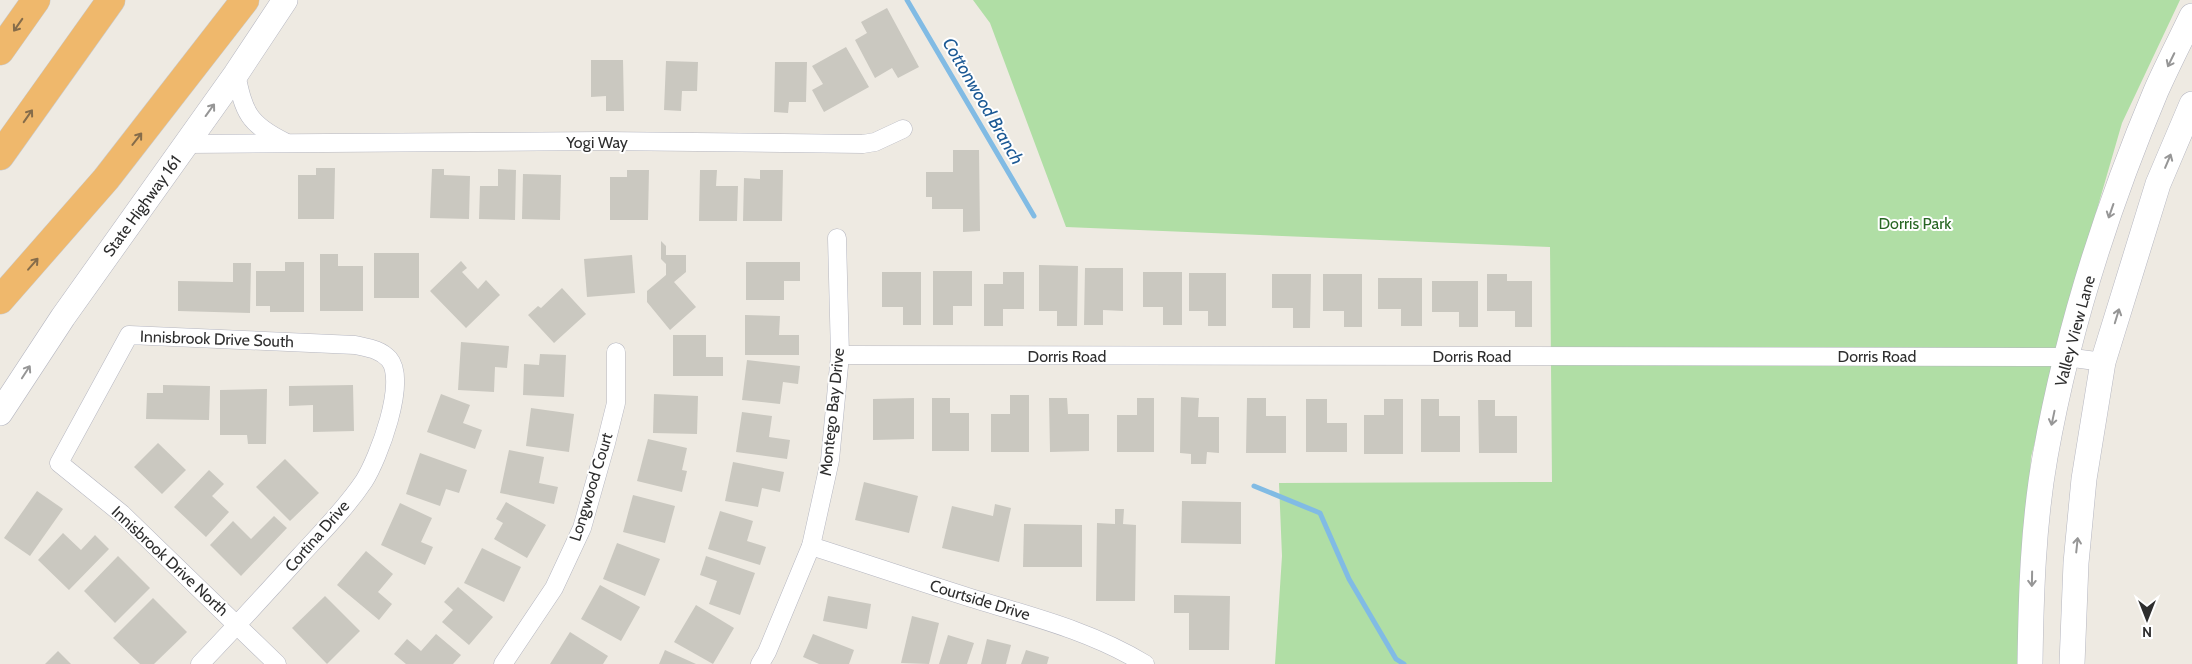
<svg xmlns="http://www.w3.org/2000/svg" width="2192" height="664" font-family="Cabin,sans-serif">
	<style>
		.green { fill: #b0dea5 }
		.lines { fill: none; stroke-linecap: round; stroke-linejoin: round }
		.stream { stroke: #81bbe4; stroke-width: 5 }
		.building { fill: #cac8c0 }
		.minor-casing { stroke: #b5b6c0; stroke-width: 19 }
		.secondary-casing { stroke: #b5b6c0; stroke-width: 26 }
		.motorway-casing { stroke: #c9c9c9; stroke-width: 29 }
		.minor { stroke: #fff; stroke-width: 18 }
		.secondary { stroke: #fff; stroke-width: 25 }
		.motorway { stroke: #efb86c; stroke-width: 28 }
		.oneway { stroke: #856c4a }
		.oneway2 { stroke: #969696 }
		.labels { text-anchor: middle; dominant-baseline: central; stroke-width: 4; stroke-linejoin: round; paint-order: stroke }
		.street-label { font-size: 16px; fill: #2e2e2e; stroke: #fff }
		.park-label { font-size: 16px; fill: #276623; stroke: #fff }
		.water-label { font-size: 18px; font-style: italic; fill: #1c5994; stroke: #fff }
	</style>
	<rect width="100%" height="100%" fill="#eeeae2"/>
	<!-- green -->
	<polygon class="green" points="973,0 2180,0 2122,123 2080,268 2031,457 2022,600 2021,664 1275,664 1282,556 1279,483 1552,482 1550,247 1066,227 990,23"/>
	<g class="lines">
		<!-- stream -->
		<g class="stream">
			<polyline points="907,0 1034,216"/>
			<polyline points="1254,486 1320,513 1349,579 1396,659 1404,664"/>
		</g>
	</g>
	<!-- building -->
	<g class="building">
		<polygon points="887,8 919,67 898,78 892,68 875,78 855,40 867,33 861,22"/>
		<polygon points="846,47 869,87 824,112 812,90 823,84 812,66"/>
		<polygon points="591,60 623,60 624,111 606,111 606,96 591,97"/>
		<polygon points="666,61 698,62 697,91 682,91 681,111 664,110"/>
		<polygon points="775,62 807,62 806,102 789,102 788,113 774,112"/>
		<polygon points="953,150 979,150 980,231 963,232 963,209 932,209 932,197 926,197 926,172 953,172"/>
		<polygon points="316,168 335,168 334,219 298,219 298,175 316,175"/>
		<polygon points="432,169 444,169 444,175 470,176 469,219 430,218"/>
		<polygon points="498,169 516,170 515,220 479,219 480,186 498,186"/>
		<polygon points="627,170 649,170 648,220 610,220 610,177 627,177"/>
		<polygon points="700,170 717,170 716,186 738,186 737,221 699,221"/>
		<polygon points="760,170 783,170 782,221 743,221 744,178 760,179"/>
		<polygon points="523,174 561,175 560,220 522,219"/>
		<polygon points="661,241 666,246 666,255 686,255 686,272 674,282 696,307 670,330 647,302 647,291 666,275 666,264 661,259"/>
		<rect x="374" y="253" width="45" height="45"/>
		<polygon points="320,254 338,254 338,266 363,266 363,311 320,311"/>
		<polygon points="632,255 635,293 587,297 584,259"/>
		<polygon points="461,261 467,268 462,272 478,289 486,280 500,295 466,328 430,291"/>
		<polygon points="285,262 304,262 304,312 270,312 270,306 256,306 256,271 285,271"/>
		<polygon points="746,262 800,262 800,281 784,281 784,300 746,300"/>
		<polygon points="233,263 251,263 250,313 178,311 178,281 233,282"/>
		<polygon points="1039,265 1078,266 1077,326 1057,326 1057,311 1039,311"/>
		<polygon points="1085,268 1123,268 1123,311 1103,310 1103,325 1084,325"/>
		<polygon points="933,271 972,271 972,306 953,306 953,325 933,325"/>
		<polygon points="882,272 921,272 921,325 903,325 903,307 882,307"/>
		<polygon points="1003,272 1024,272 1024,309 1003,309 1003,326 984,326 984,284 1003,284"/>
		<polygon points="1143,272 1182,272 1182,325 1163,325 1163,307 1143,307"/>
		<polygon points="1189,273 1226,273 1226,326 1208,326 1208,311 1189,311"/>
		<polygon points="1272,274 1311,274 1310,328 1293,328 1293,308 1272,308"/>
		<polygon points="1323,274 1362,274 1362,327 1344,327 1344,311 1323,311"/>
		<polygon points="1487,274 1507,274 1507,281 1532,281 1532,327 1515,327 1515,311 1487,311"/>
		<polygon points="1378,278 1422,278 1422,326 1401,326 1401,309 1378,309"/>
		<polygon points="1432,281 1478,281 1478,327 1459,327 1459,312 1432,312"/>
		<polygon points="562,288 586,314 554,343 528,315 538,306 541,308"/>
		<polygon points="745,315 780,316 779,335 799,335 799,355 745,355"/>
		<polygon points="673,335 706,335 706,357 723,357 723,376 673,376"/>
		<polygon points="461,342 509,346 507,368 495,367 494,392 458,390"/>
		<polygon points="540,354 566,355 564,397 523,395 524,364 539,365"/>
		<polygon points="747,360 800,366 798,384 783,382 780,404 742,400"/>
		<polygon points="163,385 210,386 209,420 146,419 147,393 163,393"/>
		<polygon points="353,385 354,431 313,432 313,405 289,406 289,386"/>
		<polygon points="267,389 266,444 248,444 247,435 220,435 220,390"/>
		<polygon points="441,394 470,405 463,423 482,430 475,449 427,432"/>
		<polygon points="654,394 698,396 697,434 653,433"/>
		<polygon points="1010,395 1029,395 1029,452 991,452 991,414 1010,414"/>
		<polygon points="1181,397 1199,398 1198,417 1219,417 1219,453 1207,452 1206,464 1191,464 1191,454 1180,453"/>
		<polygon points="914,398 914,439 873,440 873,399"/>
		<polygon points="932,398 950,398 950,413 969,413 969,451 932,451"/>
		<polygon points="1049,398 1067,398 1068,414 1089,414 1089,451 1050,452"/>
		<polygon points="1137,398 1154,398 1154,452 1117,452 1117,415 1137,415"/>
		<polygon points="1247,398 1266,398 1266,416 1286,416 1286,453 1246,453"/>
		<polygon points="1306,399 1327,399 1327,423 1347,423 1347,452 1306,452"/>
		<polygon points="1384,399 1403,399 1403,454 1364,454 1364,415 1384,415"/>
		<polygon points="1421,399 1439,399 1439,416 1460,416 1460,452 1421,452"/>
		<polygon points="1478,400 1495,400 1495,416 1517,416 1517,453 1479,453"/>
		<polygon points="531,408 574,414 569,452 526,446"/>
		<polygon points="742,412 772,416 769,437 790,440 787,459 736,452"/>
		<polygon points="648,439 687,448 682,470 687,471 682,492 637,481"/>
		<polygon points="158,443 186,470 162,494 134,467"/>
		<polygon points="509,450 544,457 539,483 558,487 554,504 500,493"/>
		<polygon points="420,453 467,470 459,493 446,489 440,506 406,494"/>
		<polygon points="285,459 319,493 290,521 256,487"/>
		<polygon points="733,462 784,472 780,492 762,488 758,507 725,501"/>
		<polygon points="209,470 224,484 212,496 229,512 206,537 174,507"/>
		<polygon points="864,482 918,496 909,533 855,520"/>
		<polygon points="37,491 63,509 30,556 4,538"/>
		<polygon points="633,495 675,506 665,543 623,532"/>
		<polygon points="1182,501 1241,502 1241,544 1181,543"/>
		<polygon points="506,502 546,525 527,558 494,539 503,523 496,519"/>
		<polygon points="400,503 432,518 421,542 433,547 425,565 381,545"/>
		<polygon points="995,504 1011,508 999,562 942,548 952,506 993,516"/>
		<polygon points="1115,509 1124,509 1123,524 1136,525 1135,601 1096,601 1097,523 1115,524"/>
		<polygon points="720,511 753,521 747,541 766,547 760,565 708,549"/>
		<polygon points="274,516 287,528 241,576 210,545 233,521 251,539"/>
		<polygon points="1024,524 1082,525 1082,567 1023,567"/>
		<polygon points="63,533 81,550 95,535 109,549 69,590 38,560"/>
		<polygon points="617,543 660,559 645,596 603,579"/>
		<polygon points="482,548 521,567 504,602 464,583"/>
		<polygon points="366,551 393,574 378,592 392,604 379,620 337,585"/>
		<polygon points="118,556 150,588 115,623 84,591"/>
		<polygon points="706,556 755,573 740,615 709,604 717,581 700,575"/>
		<polygon points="600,585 640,607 621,641 581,619"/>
		<polygon points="458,587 493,617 469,645 442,622 453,610 444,602"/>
		<polygon points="1174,595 1230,596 1229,650 1189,650 1189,613 1174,613"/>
		<polygon points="325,596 360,631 327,664 292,628"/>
		<polygon points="828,596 871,604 867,629 823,621"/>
		<polygon points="153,598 187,632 154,664 140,664 113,638"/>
		<polygon points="696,605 734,628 713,664 674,642"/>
		<polygon points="912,616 939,623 929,664 901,663"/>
		<polygon points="570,632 608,656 603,664 550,664"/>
		<polygon points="436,634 461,655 453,664 406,664 394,654 407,639 421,651"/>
		<polygon points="813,634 854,650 849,664 819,664 803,657"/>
		<polygon points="948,635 974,643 967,664 939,664"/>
		<polygon points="987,639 1011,645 1006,664 981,664"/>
		<polygon points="665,650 696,664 659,664"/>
		<polygon points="1026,650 1049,657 1047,664 1021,664"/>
		<polygon points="58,651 71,664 45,664"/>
	</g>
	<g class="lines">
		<defs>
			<g id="minor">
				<path d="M236 74C244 112 248 124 285 142"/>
				<polyline points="185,144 603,141 863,144 875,142 903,129"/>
				<polyline points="840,355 2066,357 2103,362"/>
				<path d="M811 546C864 563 917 581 971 598 1030 616 1091 631 1145 664"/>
				<path d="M200 664C234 629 267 592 300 556 322 532 346 508 364 481 378 459 408 381 389 359 380 349 368 348 355 345L129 335 59 463 122 514 277 664"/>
				<polyline points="503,664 554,588 582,528 606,443 616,403 616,352"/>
				<polyline points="760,664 767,652 811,546 830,460 840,355 837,238"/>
			</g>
			<g id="secondary">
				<polyline points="0,413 63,317 236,74 285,0"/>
				<path d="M2030 664C2031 595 2033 525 2045 457 2067 333 2107 207 2156 91 2167 66 2180 41 2192 16"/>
				<polyline points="2072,664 2076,563 2084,479 2103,362 2158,184 2192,104"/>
			</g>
			<g id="motorway">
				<polyline points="0,51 36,0"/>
				<polyline points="0,156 111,0"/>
				<polyline points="0,300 106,179 245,0"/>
			</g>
		</defs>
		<!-- minor casing -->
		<use href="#minor" class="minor-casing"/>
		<!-- secondary casing -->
		<use href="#secondary" class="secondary-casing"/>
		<!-- motorway casing -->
		<use href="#motorway" class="motorway-casing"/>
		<!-- minor -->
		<use href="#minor" class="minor"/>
		<!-- secondary -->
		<use href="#secondary" class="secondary"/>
		<!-- motorway -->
		<use href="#motorway" class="motorway"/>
	</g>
	<!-- one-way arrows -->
	<defs><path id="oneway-shaft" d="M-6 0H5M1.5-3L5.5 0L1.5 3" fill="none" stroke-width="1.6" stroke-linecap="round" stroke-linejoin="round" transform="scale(1.25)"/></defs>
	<g class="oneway">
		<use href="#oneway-shaft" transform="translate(18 25) rotate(125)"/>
		<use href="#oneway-shaft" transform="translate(28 116) rotate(-55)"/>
		<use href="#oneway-shaft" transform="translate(137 139) rotate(-52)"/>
		<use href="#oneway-shaft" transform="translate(33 264) rotate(-49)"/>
	</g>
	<g class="oneway2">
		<use href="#oneway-shaft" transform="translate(2171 60) rotate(116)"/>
		<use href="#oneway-shaft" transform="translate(210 110) rotate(-54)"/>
		<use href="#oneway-shaft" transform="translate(2168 161) rotate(-67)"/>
		<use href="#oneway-shaft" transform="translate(2111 211) rotate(109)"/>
		<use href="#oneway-shaft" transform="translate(2117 316) rotate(-73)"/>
		<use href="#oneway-shaft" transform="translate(26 372) rotate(-57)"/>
		<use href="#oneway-shaft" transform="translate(2053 418) rotate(102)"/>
		<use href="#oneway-shaft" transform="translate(2077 545) rotate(-84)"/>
		<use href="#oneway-shaft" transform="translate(2032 579) rotate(91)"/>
	</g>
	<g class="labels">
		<!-- street labels -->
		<g class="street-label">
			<text x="597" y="142">Yogi Way</text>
			<text transform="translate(142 206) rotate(-54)">State Highway 161</text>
			<text transform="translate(2075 331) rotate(-75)">Valley View Lane</text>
			<text transform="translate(217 339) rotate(2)">Innisbrook Drive South</text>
			<text x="1067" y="356">Dorris Road</text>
			<text x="1472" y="356">Dorris Road</text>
			<text x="1877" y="356">Dorris Road</text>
			<text transform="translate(832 412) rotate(-84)">Montego Bay Drive</text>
			<text transform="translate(591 487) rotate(-73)">Longwood Court</text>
			<text transform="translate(317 536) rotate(-49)">Cortina Drive</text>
			<text transform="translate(170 561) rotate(43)">Innisbrook Drive North</text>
			<text transform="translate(980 600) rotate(17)">Courtside Drive</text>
		</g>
		<!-- park labels -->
		<g class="park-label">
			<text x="1915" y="223">Dorris Park</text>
		</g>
		<!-- water labels -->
		<g class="water-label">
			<text transform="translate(983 101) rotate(60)">Cottonwood Branch</text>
		</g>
	</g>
	<!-- north arrow -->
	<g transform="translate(2147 619) rotate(180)" stroke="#ffffff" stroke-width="4" paint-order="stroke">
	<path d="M0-4L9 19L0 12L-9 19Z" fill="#2e2e2e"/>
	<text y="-8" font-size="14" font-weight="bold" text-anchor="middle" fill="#2e2e2e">N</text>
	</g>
</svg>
